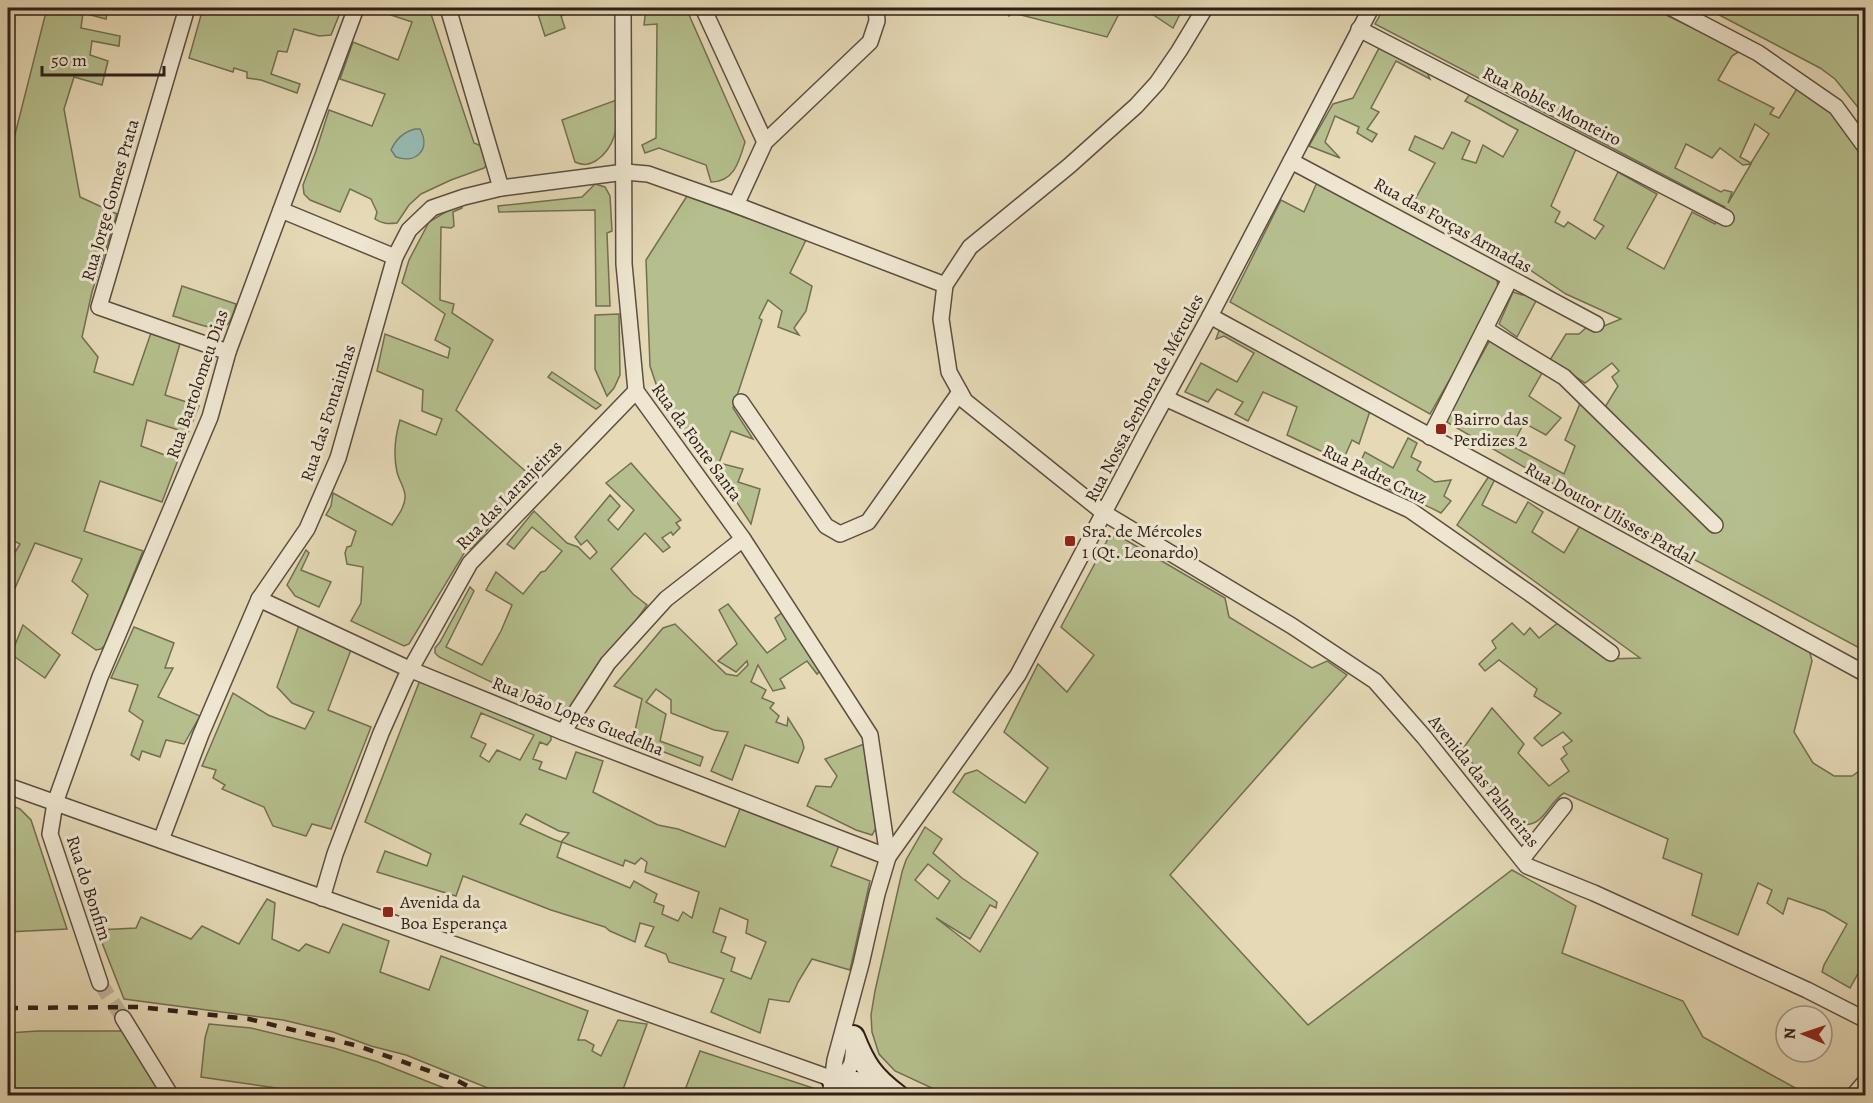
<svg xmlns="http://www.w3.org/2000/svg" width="1873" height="1103" font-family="Alegreya,serif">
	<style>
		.green { fill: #b5bf8d; stroke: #726f52; stroke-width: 1.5; fill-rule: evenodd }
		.water { fill: #96bab0; stroke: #6c7c73; stroke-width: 1.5 }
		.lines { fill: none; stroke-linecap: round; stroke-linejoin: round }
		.minor-tunnel { stroke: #c0b496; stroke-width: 15; stroke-dasharray: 15 8; stroke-linecap: butt }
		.minor-casing { stroke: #5c4e40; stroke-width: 18 }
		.secondary-casing { stroke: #2e1f18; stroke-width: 26 }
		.minor { stroke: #eee6d0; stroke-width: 15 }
		.secondary { stroke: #eee6d0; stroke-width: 22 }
		.rail { stroke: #2e1f18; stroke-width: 4.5; stroke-dasharray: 10 10; stroke-linecap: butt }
		.poi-dot { fill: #8f2418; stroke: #eee6d0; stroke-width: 2 }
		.labels { text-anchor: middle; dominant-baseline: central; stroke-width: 6; stroke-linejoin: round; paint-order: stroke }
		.street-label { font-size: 18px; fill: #2e1f18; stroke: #eee6d0 }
		.poi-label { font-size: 18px; fill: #2e1f18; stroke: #eee6d0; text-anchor: start }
	</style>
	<rect width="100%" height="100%" fill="#e5d9b6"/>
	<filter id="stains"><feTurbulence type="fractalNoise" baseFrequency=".00333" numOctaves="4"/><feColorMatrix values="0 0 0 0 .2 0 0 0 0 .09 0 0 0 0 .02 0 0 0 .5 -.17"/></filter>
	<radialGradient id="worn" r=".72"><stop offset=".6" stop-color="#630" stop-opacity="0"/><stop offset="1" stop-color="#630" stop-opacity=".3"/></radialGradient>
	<!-- green -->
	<g class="green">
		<polygon points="47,8 102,8 108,9 106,19 83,13 81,28 120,36 119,46 92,41 90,55 108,61 102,85 74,77 64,109 80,197 117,214 92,292 82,337 98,357 94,372 133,385 152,330 181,340 165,395 199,406 188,433 147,420 141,446 178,460 162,502 100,481 84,531 143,551 105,645 101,649 96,650 72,633 88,595 72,581 82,559 35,543 15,588 8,596 8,564 20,544 12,540 8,535 8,162"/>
		<polygon points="203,8 245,8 268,13 271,8 342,8 331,35 319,36 294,29 287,52 278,51 271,74 300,84 297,93 261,80 247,78 247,72 234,68 233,72 189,58"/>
		<path d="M370 8H429L474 143 486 148 488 163 484 168 451 180 421 194 409 205 397 223C388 224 382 224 375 219L377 212 371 199 350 189 340 212 310 200 304 194 303 185 316 151 329 110 372 126 385 94 340 79 353 42 398 60 412 22Z"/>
		<polygon points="536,8 565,8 566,14 561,16 565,28 545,36"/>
		<path d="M646 8H686L745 142C739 162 734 182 711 182L706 165 659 148 645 153 642 145 656 138 657 24 644 25Z"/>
		<polygon points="1001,8 1122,8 1107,37 1013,13 1009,16"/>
		<polygon points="1143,8 1183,8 1173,28"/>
		<path d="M1384 8H1652L1740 51 1732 56 1718 80 1774 108 1770 114 1779 118 1798 87 1838 118 1858 149 1865 165V651L1557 486 1445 421 1490 340 1542 373 1529 396 1561 418 1546 435 1524 423 1512 446 1564 474 1575 446 1565 440 1581 401 1599 417 1618 386 1612 377 1619 371 1612 363 1585 383 1550 360 1566 334H1579L1587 327 1599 328 1621 319 1566 294 1527 268 1489 254 1412 205 1435 163 1409 150 1415 136 1443 149 1452 132 1470 141 1462 159 1476 163 1483 145 1503 157 1518 130C1500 121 1484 110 1465 101L1470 94 1576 149 1551 206 1560 212 1555 222 1564 227 1568 222 1595 239 1604 226 1594 220 1618 172 1657 194 1627 248 1664 269 1692 212 1715 224 1725 207 1375 24ZM1755 124 1769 134 1751 163 1740 157ZM1686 144 1712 158 1720 148 1743 165 1751 164 1728 203 1732 192 1724 190 1721 192 1675 168Z"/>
		<polygon points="1706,8 1865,8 1865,116 1835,79 1820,68"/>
		<polygon points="1379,48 1426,70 1430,79 1396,61 1371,108 1379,112 1367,129 1377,134 1372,142 1357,133 1359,127 1335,116 1325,142 1340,158 1309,146 1333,104 1353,98"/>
		<path d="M619 99C617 122 618 145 597 160 589 165 584 166 575 162L562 120Z"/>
		<polygon points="1318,180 1487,272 1497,280 1498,289 1483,321 1430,414 1230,302 1281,200 1304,212"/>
		<polygon points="595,184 605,187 610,196 612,231 607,233 610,306 596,306 595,210 499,212 498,206 582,197"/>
		<polygon points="687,196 806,240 790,273 812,286 806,311 794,328 799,335 778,327 782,311 768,300 759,318 762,320 733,408 753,439 731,431 719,463 743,469 738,482 760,489 751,524 725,484 702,457 660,396 650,366 646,260"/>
		<path d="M462 202V208L453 212 454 226 451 228 441 227 440 300 454 304 452 313 493 340 456 410 532 477 472 548 466 550 409 644 404 646 351 621 361 603 363 567 347 564 345 553 347 547 351 546 356 531 326 515 331 506 333 493 392 525C397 517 406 506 405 495 404 487 399 480 397 472 393 454 395 437 400 420L436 435 442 419 422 411 423 390 377 371 385 334 448 358 450 348 435 340 445 314 402 283 409 260 429 222Z"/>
		<path d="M182 286 236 304C234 311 232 321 226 326 217 333 185 319 173 316Z"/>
		<polygon points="1513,292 1522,295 1529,294 1537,299 1517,337 1499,324"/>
		<polygon points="619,314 620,375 614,388 607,396 595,369 595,315"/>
		<polygon points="1221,325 1371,408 1359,444 1352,440 1341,465 1324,458 1325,453 1287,435 1297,407 1263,392 1248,421 1235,414 1243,402 1217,389 1208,402 1185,392 1201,363 1237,382 1254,353 1224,336 1216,339"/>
		<polygon points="552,372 601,405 596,409 548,377"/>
		<path d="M1408 438 1417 443 1411 457 1421 462 1417 470 1435 482 1451 480 1444 496 1451 501 1441 513C1413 498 1382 489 1356 471L1365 452 1393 468Z"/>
		<polygon points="631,463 681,520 676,523 680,528 673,535 671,532 662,538 670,547 663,552 645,533 611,569 633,594 647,605 571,712 558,714 439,657 435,653 435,648 440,642 470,587 474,591 446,647 482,665 501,631 512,605 486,590 496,572 523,594 541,572 545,571 562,551 532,527 514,549 507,544 534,511 567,543 578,547 590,559 597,552 587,540 581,545 575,537 610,495 620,506 608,520 618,530 634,510 606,483"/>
		<path d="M1489 476 1495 479 1482 505 1516 523 1528 502 1543 512 1532 532 1564 553 1581 524 1809 649 1812 661 1794 732 1813 763 1834 776H1852L1865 767V961L1850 988 1822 972 1824 965 1847 924 1825 911 1788 898 1783 914 1767 903 1772 890 1758 883 1738 935 1692 915 1702 874 1663 858 1668 839 1564 793C1547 804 1544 828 1521 824L1462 750 1492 708 1524 744 1518 753 1549 786 1569 771 1561 759 1567 754 1563 747 1572 741 1563 732 1542 746 1534 738 1561 713 1534 696 1537 689 1499 660 1485 671 1479 664 1496 648 1492 641 1512 623 1524 635 1530 628 1539 638 1559 622 1608 659 1640 658 1457 525Z"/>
		<path d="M1119 536 1225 598 1229 617 1312 668 1327 661 1347 675 1170 875 1308 1025 1512 870 1576 906 1562 953 1683 1001 1703 1037 1808 1095 949 1096 895 1071 879 1054 872 1032 871 1015 875 991 902 872 906 860 925 827 942 839 933 853 962 878 997 902 996 908 990 905 970 939 936 918 980 952 1038 853 953 792 965 774 977 770 1025 803 1048 768 1004 732 1038 664 1067 692 1094 655 1061 627 1109 537ZM928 864 950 881 938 899 915 880Z"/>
		<polygon points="306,550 309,553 301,570 331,582 319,607 295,596 287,585"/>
		<polygon points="728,604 767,653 786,639 775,618 784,611 822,669 817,674 807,661 780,679 785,688 773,691 758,665 751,682 766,690 762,698 774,703 770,708 779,716 776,722 787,726 788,718 802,740 804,748 798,763 745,745 732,780 711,771 728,732 714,730 671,713 671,700 656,689 646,702 666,714 660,741 703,757 700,766 633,740 642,699 614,686 663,628 675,624 726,674 737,676 748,665 747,661 736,672 718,661 737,644 719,610"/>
		<polygon points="23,625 60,655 45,678 15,657 8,670 8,647 13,650"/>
		<polygon points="299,625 351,650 328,710 371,727 331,829 312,824 306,836 273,826 264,807 222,789 225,785 213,778 216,770 202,766 233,693 268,715 305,729 314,712 292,703 277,687"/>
		<polygon points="134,627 174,643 165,668 173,668 158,697 200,716 184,744 166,740 160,757 142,751 139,760 131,755 143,721 129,711 138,685 111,678"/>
		<path d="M422 675 551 731V740L547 745 540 742 533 759 542 762 539 769 566 779 576 752 603 761 593 792 658 825 678 829 725 847 741 806 840 843 831 866 870 881 850 970 812 959 798 982 789 1002 769 999 760 1033 711 1012 724 979 669 962 666 954 645 946 654 927 640 923 635 942 610 931 605 927 551 910 463 876 456 896 377 872 385 851 427 866 431 854 365 822ZM481 713 534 735 520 760 497 750 489 762 480 756 486 744 471 737ZM526 814 559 831 569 833 561 842 553 839 520 824ZM562 842 623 866 625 860 635 864 641 858 647 862 645 872 699 892 692 918 683 912 678 921 662 914 664 906 654 902 657 894 634 881 630 888 557 857ZM720 908 748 920 746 933 766 942 751 979 731 971 735 958 721 952 726 937 713 932Z"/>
		<polygon points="864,744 877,826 872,835 856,830 807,806 816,786 831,787 837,776 825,759"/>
		<polygon points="8,804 20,809 31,820 67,929 8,932"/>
		<polygon points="267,899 275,903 272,939 299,951 306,944 329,953 343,924 389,941 380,972 429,990 441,956 588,1011 578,1040 585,1040 594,1045 592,1051 601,1056 618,1020 647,1024 621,1095 505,1095 406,1055 371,1046 333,1032 283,1020 124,999 97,930 136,928 141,917 191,939 202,926 239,944"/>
		<polygon points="209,1024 251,1028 334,1048 378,1062 462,1095 284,1095 283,1089 201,1077 205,1038"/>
		<polygon points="38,1031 132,1031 171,1096 8,1096 8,1033"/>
		<polygon points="700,1051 816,1089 814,1095 683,1095"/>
	</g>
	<!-- water -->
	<path class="water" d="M415 129H420C431 149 417 164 396 157L391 150C396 139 403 132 415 129Z"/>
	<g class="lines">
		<!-- minor-tunnel -->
		<polyline class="minor-tunnel" points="100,983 123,1018"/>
		<defs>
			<g id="minor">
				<polyline points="187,8 99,307 228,352"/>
				<polyline points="448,8 501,188"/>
				<polyline points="623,8 624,264 636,391 743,539 870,735 888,857"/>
				<polyline points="703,8 765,142"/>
				<polyline points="1205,8 1179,51 1157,83 1136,106 1069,166 970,247 945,285 941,319 949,372 965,401 1104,513 1292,626 1375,681 1424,737 1527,866 1594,893 1807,990 1866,1020"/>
				<polyline points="1672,8 1758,53 1836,107 1866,148"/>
				<polyline points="1359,29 1726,218"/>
				<polyline points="1291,161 1596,324"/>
				<polyline points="736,205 765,142 870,42 877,21 876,8"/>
				<polyline points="281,210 395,257"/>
				<polyline points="1210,316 1866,674"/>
				<polyline points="1485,329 1564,377 1715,525"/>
				<polyline points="1165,398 1410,510 1532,595 1611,653"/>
				<polyline points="741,402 826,526 840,534 868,522 960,392"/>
				<polyline points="1430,437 1510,279"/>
				<polyline points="259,599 409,669 563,732 888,857"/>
				<polyline points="563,732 608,663 666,599 743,539"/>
				<polyline points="8,786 833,1079"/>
				<polyline points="161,840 201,734 259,599 307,529 338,458 395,257 409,230 432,208 464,197 501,188 625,172 648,174 736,205 945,285"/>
				<polyline points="1522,859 1564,806"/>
				<polyline points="322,898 335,854 381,733 405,679 470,563 636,391"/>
				<polyline points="100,983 50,834 55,803 100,677 210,417 228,352 356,8"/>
				<polyline points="123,1018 171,1096"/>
				<path d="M833 1079C853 1070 854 1064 853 1043"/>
				<polyline points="830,1096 835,1060 861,964 877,894 888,857 1018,675 1147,431 1210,316 1371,8"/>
				<polyline points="1853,1096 1866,1081"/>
			</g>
			<g id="secondary">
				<path d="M853 1037C864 1065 872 1077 897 1096"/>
				<polyline points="833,1079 862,1084 889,1094"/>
			</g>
		</defs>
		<!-- minor casing -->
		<use href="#minor" class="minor-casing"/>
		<!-- secondary casing -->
		<use href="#secondary" class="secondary-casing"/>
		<!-- minor -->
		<use href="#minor" class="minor"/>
		<!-- secondary -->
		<use href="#secondary" class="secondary"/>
		<!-- rail -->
		<polyline class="rail" points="8,1008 139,1007 249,1019 358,1046 458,1081 487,1096"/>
	</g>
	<!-- markers -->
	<g class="poi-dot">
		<rect x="1435" y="423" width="12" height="12" rx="3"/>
		<rect x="1064" y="535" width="12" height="12" rx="3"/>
		<rect x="382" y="906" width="12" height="12" rx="3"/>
	</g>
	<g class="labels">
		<!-- street labels -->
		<g class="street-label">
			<text transform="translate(1552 106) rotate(27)">Rua Robles Monteiro</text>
			<text transform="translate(110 200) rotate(-74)">Rua Jorge Gomes Prata</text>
			<text transform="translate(1453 225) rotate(29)">Rua das Forças Armadas</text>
			<text transform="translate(197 384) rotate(-71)">Rua Bartolomeu Dias</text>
			<text transform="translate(1144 398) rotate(-62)">Rua Nossa Senhora de Mércules</text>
			<text transform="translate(328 413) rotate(-72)">Rua das Fontainhas</text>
			<text transform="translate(697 442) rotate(54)">Rua da Fonte Santa</text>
			<text transform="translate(1375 474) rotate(26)">Rua Padre Cruz</text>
			<text transform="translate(509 495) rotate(-46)">Rua das Laranjeiras</text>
			<text transform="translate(1610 513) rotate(29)">Rua Doutor Ulisses Pardal</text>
			<text transform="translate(578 716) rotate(22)">Rua João Lopes Guedelha</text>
			<text transform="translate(1484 781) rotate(51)">Avenida das Palmeiras</text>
			<text transform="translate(89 888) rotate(72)">Rua do Bonfim</text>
		</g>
		<!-- poi labels -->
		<g class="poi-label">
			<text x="1453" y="419">Bairro das<tspan x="1453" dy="21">Perdizes 2</tspan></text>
			<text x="1082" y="531">Sra. de Mércoles<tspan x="1082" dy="21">1 (Qt. Leonardo)</tspan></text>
			<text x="400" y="902">Avenida da<tspan x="400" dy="21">Boa Esperança</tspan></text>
		</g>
	</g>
	<!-- margin -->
	<rect width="1873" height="1103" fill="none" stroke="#e5d9b6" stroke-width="30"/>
	<rect x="9" y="9" width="1855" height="1085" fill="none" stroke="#2e1f18" stroke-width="3"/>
	<rect x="15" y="15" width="1843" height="1073" fill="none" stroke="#2e1f18" stroke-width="1.5"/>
	<!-- north arrow -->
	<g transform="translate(1804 1034) rotate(272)"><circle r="28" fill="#eee6d0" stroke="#a19686" stroke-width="1.5"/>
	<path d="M0-4.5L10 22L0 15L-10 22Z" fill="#8f2418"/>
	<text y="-9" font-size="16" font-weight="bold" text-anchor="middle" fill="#2e1f18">N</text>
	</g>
	<!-- scale -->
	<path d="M42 66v9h122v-9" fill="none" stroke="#2e1f18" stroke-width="3"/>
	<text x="51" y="66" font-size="18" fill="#2e1f18" stroke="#eee6d0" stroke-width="4.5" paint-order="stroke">50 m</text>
	<rect width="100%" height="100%" filter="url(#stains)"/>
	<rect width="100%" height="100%" fill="url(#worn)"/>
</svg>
